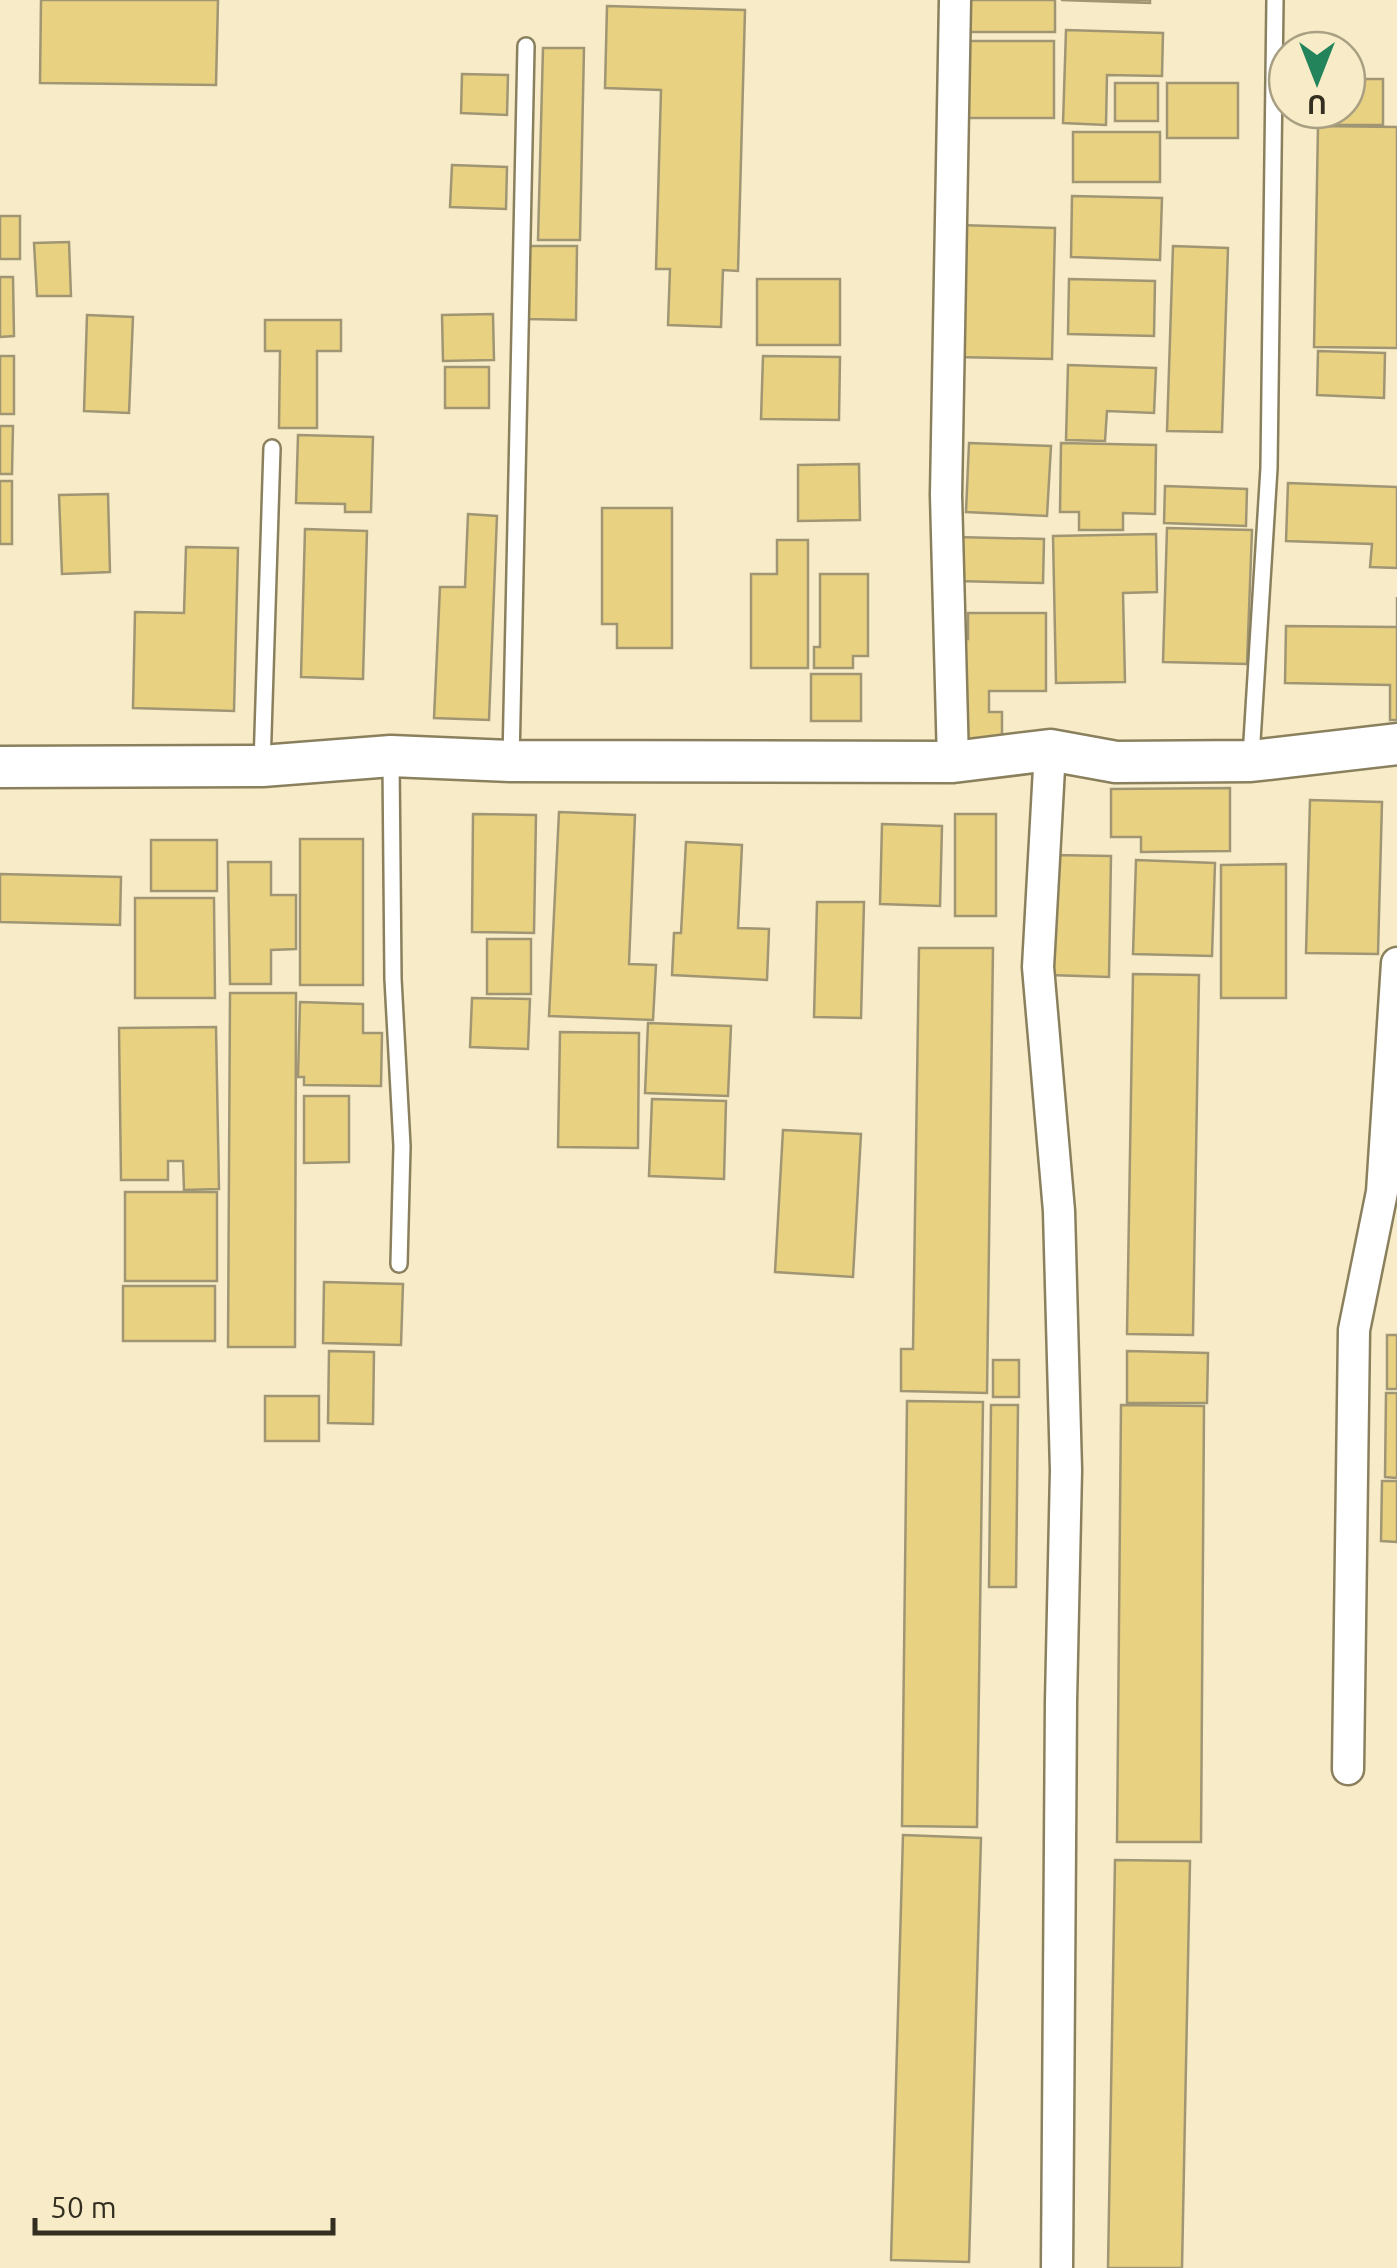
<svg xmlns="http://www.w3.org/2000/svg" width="1397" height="2268" font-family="Ubuntu,sans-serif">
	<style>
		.building { fill: #e9d182; stroke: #a09674; stroke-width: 2.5 }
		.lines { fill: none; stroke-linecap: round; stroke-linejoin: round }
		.service-casing { stroke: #8a805e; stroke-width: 20 }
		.minor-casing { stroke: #8a805e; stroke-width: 35 }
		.tertiary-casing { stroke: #8a805e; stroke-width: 45 }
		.service { stroke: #fff; stroke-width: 15 }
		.minor { stroke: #fff; stroke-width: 30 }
		.tertiary { stroke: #fff; stroke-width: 40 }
	</style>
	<rect width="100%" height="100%" fill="#f7ecc7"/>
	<!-- building -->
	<g class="building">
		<polygon points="41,0 218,0 216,85 40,83"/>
		<rect x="967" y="0" width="88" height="32"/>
		<polygon points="1061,0 1150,0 1150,3"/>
		<polygon points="607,6 745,10 738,271 723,270 721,327 668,325 670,269 656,269 661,90 605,88"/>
		<polygon points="1066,30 1163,33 1162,76 1107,75 1106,125 1063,123"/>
		<rect x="967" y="41" width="87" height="77"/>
		<polygon points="543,48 584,48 580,240 538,240"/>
		<polygon points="462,74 508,75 507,115 461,113"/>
		<polygon points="1347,79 1383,79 1383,125 1321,125 1322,110 1347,110"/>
		<rect x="1115" y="83" width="43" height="38"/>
		<rect x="1167" y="83" width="71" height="55"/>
		<polygon points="1318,126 1397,127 1397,348 1314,347"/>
		<rect x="1073" y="132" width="87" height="50"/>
		<polygon points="452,165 507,167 506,209 450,207"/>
		<polygon points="1072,196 1162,198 1160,260 1071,257"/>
		<rect x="0" y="216" width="20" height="43"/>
		<polygon points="958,225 1055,228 1052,359 954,357"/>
		<polygon points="69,242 71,296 37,296 34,243"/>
		<polygon points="528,246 577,246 576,320 526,319"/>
		<polygon points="1173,246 1228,248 1222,432 1167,431"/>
		<polygon points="0,277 13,277 14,336 0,337"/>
		<rect x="757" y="279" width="83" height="66"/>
		<polygon points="1069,279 1155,281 1154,336 1068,334"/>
		<polygon points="493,314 494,360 443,361 442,315"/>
		<polygon points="87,315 133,317 129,413 84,411"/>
		<polygon points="265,320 341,320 341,351 317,351 317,428 279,428 280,351 265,351"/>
		<polygon points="1318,351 1385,353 1384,398 1317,395"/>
		<rect x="0" y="356" width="14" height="58"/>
		<polygon points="763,356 840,357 839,420 761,419"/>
		<polygon points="1068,365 1156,368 1154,413 1107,411 1105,441 1066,440"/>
		<rect x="445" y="367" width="44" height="41"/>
		<polygon points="0,426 13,426 12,474 0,474"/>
		<polygon points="298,435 373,437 371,512 345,512 345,504 296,503"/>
		<polygon points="969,443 1051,446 1047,516 966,512"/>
		<polygon points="1061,443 1156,445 1155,514 1123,513 1123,530 1079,530 1079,512 1060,512"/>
		<polygon points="859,464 860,520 798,521 798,465"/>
		<rect x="0" y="481" width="12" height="63"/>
		<polygon points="1288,483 1397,487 1397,568 1370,567 1372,544 1286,541"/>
		<polygon points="1165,486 1247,489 1246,526 1164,523"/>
		<polygon points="108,494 110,572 62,574 59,495"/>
		<polygon points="602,508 672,508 672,648 617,648 617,624 602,624"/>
		<polygon points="468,514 497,516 489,720 434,718 440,587 465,587"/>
		<polygon points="1167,528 1252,530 1247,664 1163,662"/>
		<polygon points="305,529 367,531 363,679 301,677"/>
		<polygon points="1156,534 1157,592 1123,593 1125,682 1056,683 1053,536"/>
		<polygon points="956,537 1044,539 1043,583 956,581"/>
		<polygon points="777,540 808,540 808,668 751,668 751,574 777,574"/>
		<polygon points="186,547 238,548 234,711 133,708 135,612 184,613"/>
		<polygon points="820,574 868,574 868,656 853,656 853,668 814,668 814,647 820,647"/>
		<polygon points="1397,597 1397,720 1390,720 1390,685 1285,683 1286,626 1397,627"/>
		<polygon points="968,613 1046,613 1046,691 989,691 989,712 1002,712 1002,746 954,752 954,639 968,639"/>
		<rect x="811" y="674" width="50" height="47"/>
		<polygon points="1230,788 1230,851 1141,852 1141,837 1111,837 1111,789"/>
		<polygon points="1310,800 1382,802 1378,954 1306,953"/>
		<polygon points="559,812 635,815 629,964 656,965 653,1020 549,1016"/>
		<polygon points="473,814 536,815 534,933 472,932"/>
		<rect x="955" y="814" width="41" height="102"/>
		<polygon points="882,824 942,826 940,906 880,904"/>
		<rect x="300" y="839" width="63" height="146"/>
		<rect x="151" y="840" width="66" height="51"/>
		<polygon points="686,842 742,845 738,928 769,929 767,980 672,975 674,933 681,933"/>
		<polygon points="1053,855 1111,856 1109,977 1050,975"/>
		<polygon points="1136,860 1215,863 1212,956 1133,954"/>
		<polygon points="228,862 271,862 271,895 296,895 296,949 271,950 271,984 230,984"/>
		<polygon points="1286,864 1286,998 1221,998 1221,865"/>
		<polygon points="0,874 121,877 120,925 0,922"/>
		<polygon points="135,898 214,898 215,998 135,998"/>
		<polygon points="817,902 864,902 861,1018 814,1017"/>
		<rect x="487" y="939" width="44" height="55"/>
		<polygon points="919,948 993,948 987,1393 901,1391 901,1349 913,1349"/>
		<polygon points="1133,974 1199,975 1193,1335 1127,1334"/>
		<polygon points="230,993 296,993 295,1347 228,1347"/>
		<polygon points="472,998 530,999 528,1049 470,1047"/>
		<polygon points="300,1002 363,1004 363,1033 382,1033 381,1086 304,1085 304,1077 298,1077"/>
		<polygon points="648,1023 731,1026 728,1096 645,1093"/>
		<polygon points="216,1027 219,1189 184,1190 183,1161 168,1161 168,1180 121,1180 119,1028"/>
		<polygon points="560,1032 639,1033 638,1148 558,1147"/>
		<polygon points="304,1096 349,1096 349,1162 304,1163"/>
		<polygon points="652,1099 726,1101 724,1179 649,1176"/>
		<polygon points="783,1130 861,1134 853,1277 775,1272"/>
		<rect x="125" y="1192" width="92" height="89"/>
		<polygon points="324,1282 403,1284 401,1345 323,1343"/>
		<rect x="123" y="1286" width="92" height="55"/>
		<rect x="1387" y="1335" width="10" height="54"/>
		<polygon points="329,1351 374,1352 373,1424 328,1423"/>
		<polygon points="1127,1351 1208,1353 1207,1403 1127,1403"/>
		<rect x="993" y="1360" width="26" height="37"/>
		<polygon points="1386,1393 1397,1393 1397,1478 1385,1477"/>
		<rect x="265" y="1396" width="54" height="45"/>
		<polygon points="907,1401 983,1402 977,1827 902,1826"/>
		<polygon points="991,1405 1018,1405 1016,1587 989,1587"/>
		<polygon points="1121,1405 1204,1406 1201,1842 1117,1842"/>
		<polygon points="1382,1481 1397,1481 1397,1542 1381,1541"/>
		<polygon points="903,1835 981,1838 969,2262 891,2260"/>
		<polygon points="1115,1860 1190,1861 1182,2268 1108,2268"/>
	</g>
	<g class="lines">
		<defs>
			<g id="service">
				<polyline points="1251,757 1269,468 1275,0"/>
				<polyline points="391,760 393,979 402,1146 399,1264"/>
				<polyline points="511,761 526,46"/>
				<polyline points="262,766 272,448"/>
			</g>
			<g id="minor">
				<polyline points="1050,750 1038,967 1059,1211 1066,1470 1061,1702 1057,2268"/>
				<polyline points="953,762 946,495 955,0"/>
				<polyline points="1348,1769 1354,1330 1382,1192 1397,963"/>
			</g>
			<polyline id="tertiary" points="0,767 262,766 391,756 511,761 953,762 1050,750 1116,762 1251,761 1397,744"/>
		</defs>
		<!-- service casing -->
		<use href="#service" class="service-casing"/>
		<!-- minor casing -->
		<use href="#minor" class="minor-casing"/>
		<!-- tertiary casing -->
		<use href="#tertiary" class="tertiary-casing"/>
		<!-- service -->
		<use href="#service" class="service"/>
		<!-- minor -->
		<use href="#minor" class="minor"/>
		<!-- tertiary -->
		<use href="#tertiary" class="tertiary"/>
	</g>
	<!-- north arrow -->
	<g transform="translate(1317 80) rotate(180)"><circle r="48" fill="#f7ecc7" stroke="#a9a084" stroke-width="2.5"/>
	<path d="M0-8L18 38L0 25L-18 38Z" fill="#23835b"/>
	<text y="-15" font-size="28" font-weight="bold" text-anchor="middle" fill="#332e20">U</text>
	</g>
	<!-- scale -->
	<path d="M35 2218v15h298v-15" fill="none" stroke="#332e20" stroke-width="5"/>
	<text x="50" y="2218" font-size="30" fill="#332e20" stroke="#f7ecc7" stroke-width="8" paint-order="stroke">50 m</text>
</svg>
